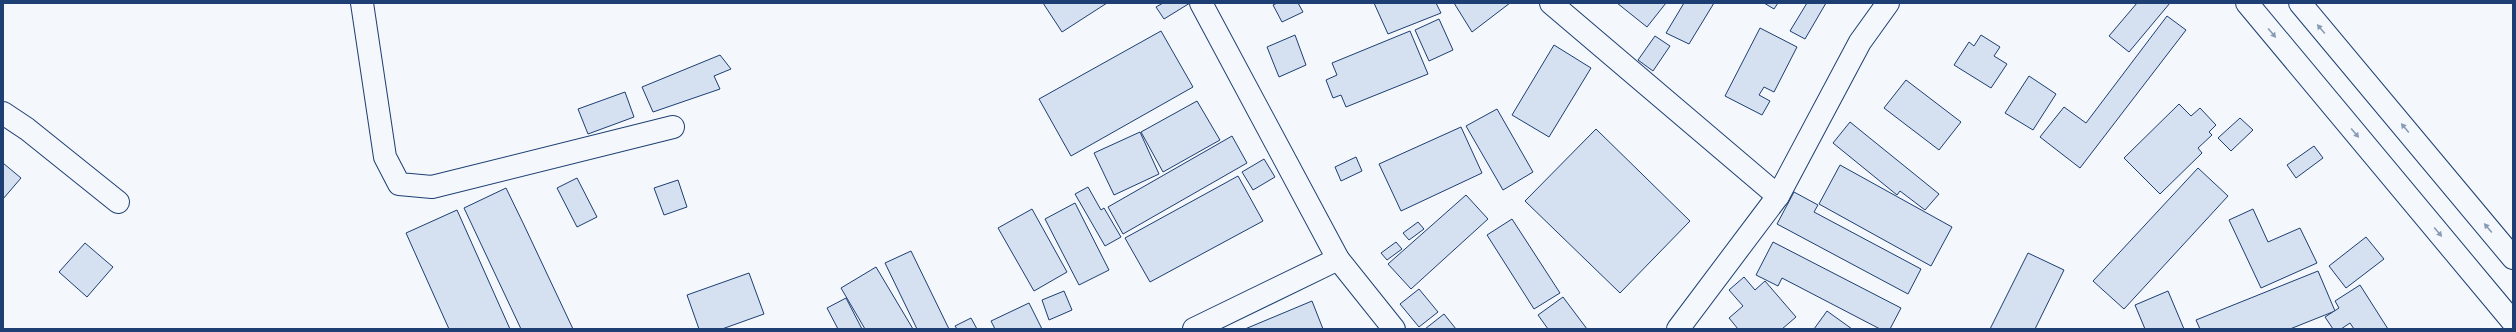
<svg xmlns="http://www.w3.org/2000/svg" width="2516" height="332" font-family="'Archivo Narrow',sans-serif">
	<style>
		.building { fill: #d5e0f0; stroke: #1d3f73 }
		.lines { fill: none; stroke-linecap: round; stroke-linejoin: round }
		.minor-casing { stroke: #1d3f73; stroke-width: 24 }
		.minor { stroke: #f4f7fb; stroke-width: 22 }
		.oneway { fill: #889bb7 }
	</style>
	<rect width="100%" height="100%" fill="#f4f7fb"/>
	<!-- building -->
	<g class="building">
		<polygon points="1043,3 1107,3 1062,32"/>
		<polygon points="1163,3 1190,3 1164,19 1156,7"/>
		<polygon points="1277,3 1298,3 1303,12 1282,22 1273,5"/>
		<polygon points="1374,3 1436,3 1441,13 1388,34"/>
		<polygon points="1454,3 1510,3 1472,32"/>
		<polygon points="1617,3 1666,3 1647,27"/>
		<polygon points="1684,3 1714,3 1689,44 1666,33"/>
		<polygon points="1764,3 1778,3 1774,9"/>
		<polygon points="1807,3 1826,3 1805,39 1790,31"/>
		<polygon points="2137,3 2170,3 2129,52 2109,36"/>
		<polygon points="2167,16 2186,30 2080,168 2040,137 2064,107 2086,123"/>
		<polygon points="1439,19 1453,50 1429,61 1415,30"/>
		<polygon points="1760,28 1797,47 1774,92 1764,87 1759,95 1770,101 1762,115 1725,96"/>
		<polygon points="1161,31 1193,87 1071,156 1039,99"/>
		<polygon points="1410,31 1428,74 1346,107 1341,95 1333,98 1326,80 1337,75 1332,63"/>
		<polygon points="1295,35 1306,65 1279,77 1267,47"/>
		<polygon points="1981,35 2000,47 1994,56 2007,64 1991,88 1954,65 1969,42 1974,46"/>
		<polygon points="1655,36 1670,46 1653,71 1638,60"/>
		<polygon points="1554,45 1591,68 1549,137 1512,115"/>
		<polygon points="720,55 731,69 714,76 720,89 653,112 642,87"/>
		<polygon points="2029,76 2056,94 2033,130 2005,113"/>
		<polygon points="1906,80 1961,122 1939,150 1884,108"/>
		<polygon points="625,92 634,117 588,134 578,109"/>
		<polygon points="1197,101 1220,140 1163,172 1141,132"/>
		<polygon points="2179,104 2191,116 2200,108 2216,125 2209,132 2212,135 2198,148 2202,153 2160,194 2124,158"/>
		<polygon points="1497,109 1533,172 1503,190 1466,126"/>
		<polygon points="2240,118 2253,130 2231,151 2218,138"/>
		<polygon points="1850,122 1939,194 1925,210 1900,191 1897,195 1833,143"/>
		<polygon points="1461,127 1482,173 1401,211 1379,164"/>
		<polygon points="1596,129 1690,221 1620,293 1525,201"/>
		<polygon points="1140,132 1159,174 1114,195 1094,153"/>
		<polygon points="1232,136 1247,163 1123,234 1108,207"/>
		<polygon points="2314,146 2323,158 2296,178 2287,165"/>
		<polygon points="1356,157 1362,171 1341,181 1335,167"/>
		<polygon points="1264,159 1275,177 1253,190 1242,172"/>
		<polygon points="3,163 21,178 3,199"/>
		<polygon points="1840,165 1952,227 1931,266 1819,204"/>
		<polygon points="2198,168 2228,196 2124,309 2093,281"/>
		<polygon points="1238,176 1263,221 1150,282 1125,238"/>
		<polygon points="577,178 597,217 577,227 557,188"/>
		<polygon points="678,180 687,207 664,215 654,188"/>
		<polygon points="1088,187 1101,210 1104,208 1121,237 1105,246 1075,194"/>
		<polygon points="506,188 524,225 573,329 521,329 464,208"/>
		<polygon points="1794,192 1818,205 1814,212 1921,269 1908,294 1777,224"/>
		<polygon points="1466,195 1488,219 1411,289 1388,264"/>
		<polygon points="1075,203 1109,270 1079,285 1045,219"/>
		<polygon points="1032,209 1067,272 1034,291 998,228"/>
		<polygon points="2253,209 2268,242 2300,228 2317,263 2261,288 2229,220"/>
		<polygon points="457,210 510,329 449,329 406,233"/>
		<polygon points="1512,219 1560,293 1534,309 1487,235"/>
		<polygon points="1418,222 1424,229 1409,240 1403,233"/>
		<polygon points="2366,237 2384,259 2346,288 2329,266"/>
		<polygon points="1396,242 1402,249 1387,260 1381,253"/>
		<polygon points="1773,242 1901,308 1890,329 1880,329 1782,278 1778,286 1756,275"/>
		<polygon points="85,243 113,267 87,297 59,272"/>
		<polygon points="911,251 949,329 917,329 885,263"/>
		<polygon points="2028,253 2064,270 2035,329 1990,329"/>
		<polygon points="876,267 913,329 865,329 841,288"/>
		<polygon points="2318,271 2335,311 2290,329 2200,329 2196,320"/>
		<polygon points="749,273 764,314 722,329 699,329 687,295"/>
		<polygon points="1744,277 1755,290 1765,281 1796,317 1782,329 1738,329 1729,318 1743,306 1729,290"/>
		<polygon points="2360,285 2388,329 2354,329 2350,323 2341,329 2333,329 2325,317 2339,308 2335,301"/>
		<polygon points="1419,289 1438,312 1419,327 1400,304"/>
		<polygon points="1064,291 1072,310 1049,320 1042,300"/>
		<polygon points="2168,291 2184,329 2145,329 2135,305"/>
		<polygon points="1563,297 1587,329 1548,329 1538,315"/>
		<polygon points="846,298 862,329 838,329 827,308"/>
		<polygon points="1312,301 1323,329 1245,329"/>
		<polygon points="1029,303 1042,329 995,329 991,321"/>
		<polygon points="1827,311 1852,329 1814,329"/>
		<polygon points="1444,314 1456,329 1425,329"/>
		<polygon points="971,318 977,329 957,329 955,326"/>
	</g>
	<g class="lines">
		<defs>
			<g id="minor">
				<polyline points="362,3 385,157 399,184 432,187 673,127"/>
				<polyline points="1201,3 1338,259 1394,329"/>
				<polyline points="1551,3 1778,196"/>
				<polyline points="2247,3 2513,322"/>
				<polyline points="2300,3 2513,258"/>
				<polyline points="3,113 27,129 118,202"/>
				<polyline points="1194,329 1338,259"/>
				<polyline points="1678,329 1778,196 1860,42 1888,3"/>
			</g>
		</defs>
		<!-- minor casing -->
		<use href="#minor" class="minor-casing"/>
		<!-- minor -->
		<use href="#minor" class="minor"/>
	</g>
	<!-- one-way arrows -->
	<defs><path id="oneway-solid" d="M-6-.8H1V-3.2L6.5 0L1 3.2V.8H-6Z"/></defs>
	<g class="oneway">
		<use href="#oneway-solid" transform="translate(2321 29) rotate(-130)"/>
		<use href="#oneway-solid" transform="translate(2272 33) rotate(50)"/>
		<use href="#oneway-solid" transform="translate(2405 128) rotate(-130)"/>
		<use href="#oneway-solid" transform="translate(2355 133) rotate(50)"/>
		<use href="#oneway-solid" transform="translate(2488 228) rotate(-130)"/>
		<use href="#oneway-solid" transform="translate(2438 232) rotate(50)"/>
	</g>
	<!-- border -->
	<rect width="2516" height="332" fill="none" stroke="#1d3f73" stroke-width="8"/>
</svg>
